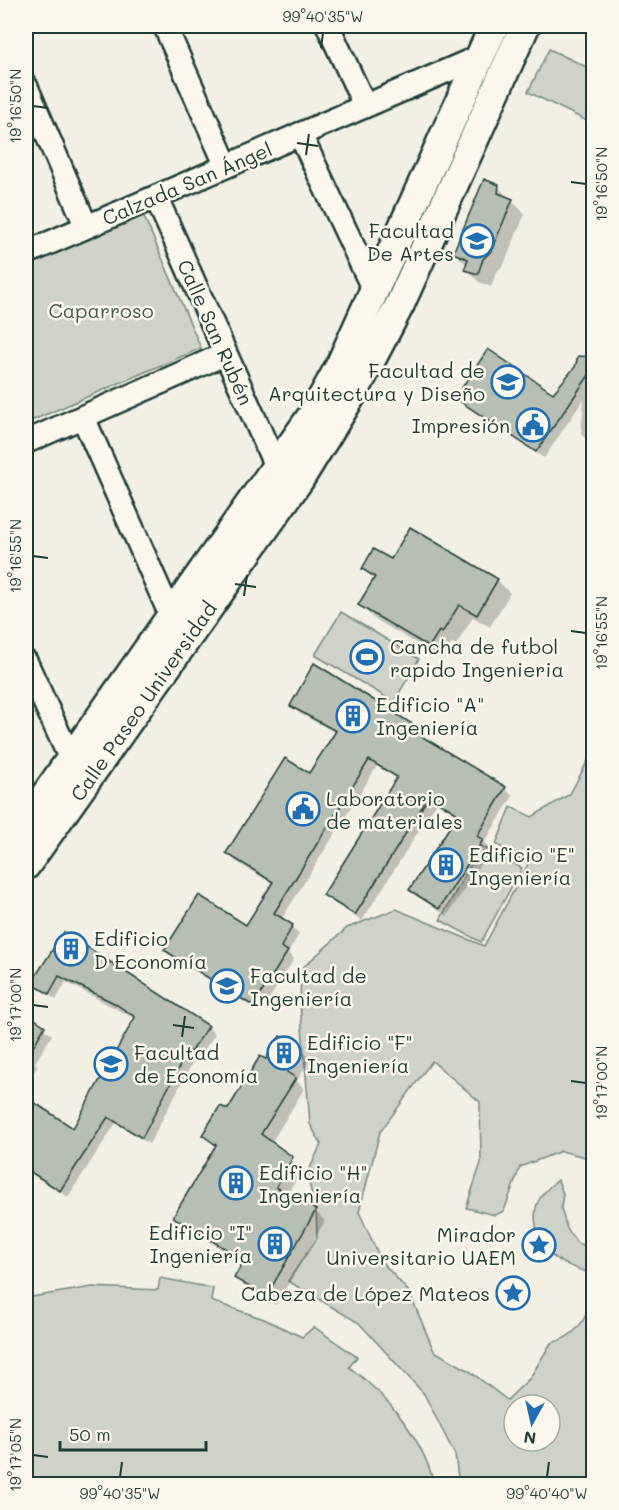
<svg xmlns="http://www.w3.org/2000/svg" width="619" height="1510" font-family="Mali,sans-serif">
	<style>
		.green { fill: #cfd2c8; stroke: #77887e; stroke-width: 1.5; fill-rule: evenodd }
		.shadow { fill: #0003 }
		.building { fill: #b7beb3; stroke: #1f3d34; stroke-width: 1.5 }
		.lines { fill: none; stroke-linecap: round; stroke-linejoin: round }
		.minor-casing { stroke: #1f3d34; stroke-width: 27 }
		.tertiary-casing { stroke: #1f3d34; stroke-width: 33 }
		.minor { stroke: #fbf7ec; stroke-width: 22 }
		.tertiary { stroke: #fbf7ec; stroke-width: 28 }
		.ticks { fill: none; stroke: #1f3d34; stroke-width: 2 }
		.labels { text-anchor: middle; dominant-baseline: central; stroke-width: 5; stroke-linejoin: round; paint-order: stroke }
		.street-label { font-size: 20px; fill: #1f3d34; stroke: #fbf7ec }
		.poi-label { font-size: 20px; fill: #1f3d34; stroke: #fbf7ec; text-anchor: start }
		.park-label { font-size: 20px; fill: #425b52; stroke: #fbf7ec }
		.neatline { fill: none; stroke: #1f3d34; stroke-width: 2 }
		.ticks-label { font-size: 15px; text-anchor: middle; fill: #1f3d34 }
	</style>
	<rect width="100%" height="100%" fill="#f2f0e5"/>
	<filter id="ink" filterUnits="userSpaceOnUse"><feTurbulence type="fractalNoise" baseFrequency=".0167" numOctaves="2"/><feDisplacementMap in="SourceGraphic" scale="12" xChannelSelector="R" yChannelSelector="G"/><feConvolveMatrix kernelMatrix="1 2 1 2 8 2 1 2 1" color-interpolation-filters="sRGB"/></filter>
	<g filter="url(#ink)">
		<!-- green -->
		<g class="green">
			<polygon points="549,49 593,70 593,124 528,92"/>
			<polygon points="142,212 201,348 26,423 26,262"/>
			<polygon points="341,612 419,659 394,702 315,655"/>
			<path d="M593 751V1159L561 1151 520 1167 504 1211 495 1215 466 1208 481 1163 480 1102 432 1061 380 1132 359 1212 382 1262 409 1292 434 1351 468 1370 507 1400 530 1378 551 1343C576 1337 584 1322 593 1299V1484H459L455 1455 424 1394 359 1323 288 1281 317 1238 316 1210 307 1175 321 1144 310 1124 300 1003 301 969 347 928 396 909 484 946 528 864 496 844 511 807 532 817 570 794ZM514 1405H550V1441H514Z"/>
			<polygon points="481,846 522,868 481,942 440,920"/>
			<path d="M558 1180 563 1194 561 1208 567 1229 577 1243 590 1248 593 1246V1274C580 1270 566 1266 555 1258 546 1253 542 1245 539 1236 530 1211 536 1196 558 1180Z"/>
			<path d="M160 1278 213 1288 211 1301 264 1319 302 1337 314 1327 357 1357 349 1367C387 1395 423 1438 434 1484H26V1298L92 1287 158 1290Z"/>
		</g>
		<!-- shadow -->
		<g class="shadow">
			<polygon points="498,187 525,214 504,264 496,273 491,287 479,282 466,269 467,265 455,253"/>
			<polygon points="594,305 594,335 581,325"/>
			<polygon points="594,359 594,442 588,441 581,434 584,399 544,458 464,405 457,398 553,395 576,368"/>
			<polygon points="391,561 497,580 510,593 490,627 473,617 456,645 452,643 443,659 373,618 360,605 375,580 363,568"/>
			<polygon points="292,706 413,726 421,733 419,736 505,789 513,796 484,843 490,849 447,916 418,897 411,890 459,816 437,802 362,921 333,902 325,895 398,779 377,766 281,920 299,934 288,953 294,959 261,1012 173,957 166,950 247,927 273,884 235,861 228,853 310,775 336,733 299,713"/>
			<polygon points="64,934 208,1027 215,1034 197,1060 195,1058 149,1144 116,1123 68,1197 26,1170 26,1098 74,1130 135,1019 66,982 56,1000 33,983"/>
			<polygon points="26,1015 52,1035 35,1063 38,1066 26,1082"/>
			<polygon points="281,1038 301,1050 299,1050 282,1078 285,1080 302,1050 310,1059 297,1081 304,1089 271,1143 302,1169 287,1195 315,1211 325,1221 276,1305 246,1288 236,1278 244,1263 185,1226 175,1216 217,1147 204,1135 228,1111 267,1061"/>
		</g>
		<!-- building -->
		<g class="building">
			<polygon points="484,179 499,185 498,193 513,199 491,251 483,259 478,274 464,270 468,259 453,253"/>
			<polygon points="488,349 553,393 575,367 578,356 594,357 594,368 536,452 455,398"/>
			<polygon points="410,527 498,579 477,615 459,605 442,633 439,631 429,647 358,605 375,577 362,569 373,549 391,559"/>
			<polygon points="314,663 414,725 411,730 506,787 477,836 483,840 439,909 409,890 458,814 429,796 355,915 323,895 397,777 369,760 274,913 293,925 281,947 288,951 253,1006 164,950 199,895 246,925 273,882 226,853 285,758 309,773 336,731 290,706"/>
			<polygon points="64,932 209,1026 189,1054 187,1052 142,1138 108,1117 60,1191 26,1169 26,1097 73,1128 135,1017 114,1003 59,976 49,994 31,983"/>
			<polygon points="26,1013 45,1026 26,1059"/>
			<polygon points="280,1036 302,1048 287,1072 296,1078 261,1134 293,1157 276,1187 316,1210 266,1297 234,1278 244,1260 173,1217 216,1145 202,1135 220,1106 228,1109 260,1056 266,1059"/>
		</g>
		<g class="lines">
			<defs>
				<g id="minor">
					<polyline points="165,26 226,165"/>
					<polyline points="328,26 365,106"/>
					<polyline points="26,86 86,226"/>
					<polyline points="300,134 369,280"/>
					<polyline points="156,197 276,467"/>
					<polyline points="26,253 481,56"/>
					<polyline points="83,417 171,616"/>
					<polyline points="26,442 225,354"/>
					<polyline points="26,662 70,758"/>
				</g>
				<g id="tertiary">
					<polyline points="26,823 314,413 340,366 494,26"/>
					<polyline points="26,865 299,480 356,388 400,304 525,26"/>
				</g>
			</defs>
			<!-- minor casing -->
			<use href="#minor" class="minor-casing"/>
			<!-- tertiary casing -->
			<use href="#tertiary" class="tertiary-casing"/>
			<!-- minor -->
			<use href="#minor" class="minor"/>
			<!-- tertiary -->
			<use href="#tertiary" class="tertiary"/>
		</g>
	</g>
	<!-- ticks -->
	<path class="ticks" d="M321 48 323 33M33 106 48 108M297 143 318 146M306 155 309 134M571 182 586 184M33 556 48 558M235 584 256 587M244 596 247 575M571 631 586 633M33 1005 48 1007M173 1025 194 1028M182 1037 185 1016M571 1081 586 1083M33 1455 48 1457M120 1477 122 1462M547 1477 549 1462"/>
	<!-- icons -->
	<defs>
		<symbol id="university-ring" viewBox="-11 -11 22 22"><circle r="9.5" fill="#fbf7ec" stroke="#1f6fb2" stroke-width="1.5"/><path d="M0-5L7-2L0 1L-7-2ZM-4 1L0 2.5L4 1V4Q0 6-4 4Z" fill="#1f6fb2"/></symbol>
		<symbol id="civic-ring" viewBox="-11 -11 22 22"><circle r="9.5" fill="#fbf7ec" stroke="#1f6fb2" stroke-width="1.5"/><path d="M-.6-6.5H3V-4.5H.6V-3L4-1V1h2V6H-6V1h2V-1L-.6-3ZM-1.2 2.5V6h2.4V2.5Z" fill="#1f6fb2"/></symbol>
		<symbol id="stadium-ring" viewBox="-11 -11 22 22"><circle r="9.5" fill="#fbf7ec" stroke="#1f6fb2" stroke-width="1.5"/><path d="M0-5a6.5 5 0 1 0 0 10a6.5 5 0 1 0 0-10ZM-3.5-1.8h7v3.6h-7Z" fill="#1f6fb2"/></symbol>
		<symbol id="building-ring" viewBox="-11 -11 22 22"><circle r="9.5" fill="#fbf7ec" stroke="#1f6fb2" stroke-width="1.5"/><path d="M-4-6H4V6H1V3H-1V6H-4ZM-2.5-4.3h1.7v1.8h-1.7ZM.8-4.3h1.7v1.8H.8ZM-2.5-1h1.7V.8h-1.7ZM.8-1h1.7V.8H.8Z" fill="#1f6fb2"/></symbol>
		<symbol id="sight-ring" viewBox="-11 -11 22 22"><circle r="9.5" fill="#fbf7ec" stroke="#1f6fb2" stroke-width="1.5"/><path d="M0-6L1.8-2.2L6-1.7L2.9 1.2L3.7 5.4L0 3.3L-3.7 5.4L-2.9 1.2L-6-1.7L-1.8-2.2Z" fill="#1f6fb2"/></symbol>
	</defs>
	<g fill-rule="evenodd">
		<use href="#university-ring" x="458" y="222" width="38" height="38"/>
		<use href="#university-ring" x="489" y="363" width="38" height="38"/>
		<use href="#civic-ring" x="514" y="406" width="38" height="38"/>
		<use href="#stadium-ring" x="348" y="638" width="38" height="38"/>
		<use href="#building-ring" x="334" y="697" width="38" height="38"/>
		<use href="#civic-ring" x="284" y="790" width="38" height="38"/>
		<use href="#building-ring" x="427" y="846" width="38" height="38"/>
		<use href="#building-ring" x="52" y="930" width="38" height="38"/>
		<use href="#university-ring" x="208" y="967" width="38" height="38"/>
		<use href="#building-ring" x="265" y="1034" width="38" height="38"/>
		<use href="#university-ring" x="92" y="1045" width="38" height="38"/>
		<use href="#building-ring" x="217" y="1164" width="38" height="38"/>
		<use href="#building-ring" x="256" y="1225" width="38" height="38"/>
		<use href="#sight-ring" x="520" y="1226" width="38" height="38"/>
		<use href="#sight-ring" x="494" y="1274" width="38" height="38"/>
	</g>
	<g class="labels">
		<!-- street labels -->
		<g class="street-label">
			<text transform="translate(187 183) rotate(-23)">Calzada San Ángel</text>
			<text transform="translate(216 332) rotate(66)">Calle San Rubén</text>
			<text transform="translate(143 701) rotate(-55)">Calle Paseo Universidad</text>
		</g>
		<!-- poi labels -->
		<g class="poi-label">
			<text x="454" y="230" text-anchor="end">Facultad<tspan x="454" dy="23">De Artes</tspan></text>
			<text x="485" y="370" text-anchor="end">Facultad de<tspan x="485" dy="23">Arquitectura y Diseño</tspan></text>
			<text x="510" y="425" text-anchor="end">Impresión</text>
			<text x="390" y="646">Cancha de futbol<tspan x="390" dy="23">rapido Ingenieria</tspan></text>
			<text x="376" y="704">Edificio "A"<tspan x="376" dy="23">Ingeniería</tspan></text>
			<text x="326" y="798">Laboratorio<tspan x="326" dy="23">de materiales</tspan></text>
			<text x="469" y="854">Edificio "E"<tspan x="469" dy="23">Ingeniería</tspan></text>
			<text x="94" y="938">Edificio<tspan x="94" dy="23">D Economía</tspan></text>
			<text x="250" y="975">Facultad de<tspan x="250" dy="23">Ingeniería</tspan></text>
			<text x="307" y="1042">Edificio "F"<tspan x="307" dy="23">Ingeniería</tspan></text>
			<text x="134" y="1052">Facultad<tspan x="134" dy="23">de Economía</tspan></text>
			<text x="259" y="1172">Edificio "H"<tspan x="259" dy="23">Ingeniería</tspan></text>
			<text x="252" y="1232" text-anchor="end">Edificio "I"<tspan x="252" dy="23">Ingeniería</tspan></text>
			<text x="516" y="1234" text-anchor="end">Mirador<tspan x="516" dy="23">Universitario UAEM</tspan></text>
			<text x="490" y="1293" text-anchor="end">Cabeza de López Mateos</text>
		</g>
		<!-- park labels -->
		<g class="park-label">
			<text x="101" y="310">Caparroso</text>
		</g>
	</g>
	<!-- margin -->
	<rect width="619" height="1510" fill="none" stroke="#fbf7ec" stroke-width="66"/>
	<!-- north arrow -->
	<g transform="translate(532 1423) rotate(188)"><circle r="28" fill="#fbf7ec" stroke="#a3ada2" stroke-width="1.5"/>
	<path d="M0-4.5L10 22L0 15L-10 22Z" fill="#1f6fb2"/>
	<text y="-9" font-size="16" font-weight="bold" text-anchor="middle" fill="#1f3d34">N</text>
	</g>
	<!-- scale -->
	<path d="M60 1441v9h146v-9" fill="none" stroke="#1f3d34" stroke-width="3"/>
	<text x="69" y="1441" font-size="18" fill="#1f3d34" stroke="#fbf7ec" stroke-width="4.5" paint-order="stroke">50 m</text>
	<rect x="33" y="33" width="553" height="1444" class="neatline"/>
	<g class="ticks-label">
		<text x="323" y="22">99°40'35"W</text>
		<text transform="translate(16 106) rotate(-90)" y="5">19°16'50"N</text>
		<text transform="translate(602 184) rotate(-90)" y="5">19°16'50"N</text>
		<text transform="translate(16 556) rotate(-90)" y="5">19°16'55"N</text>
		<text transform="translate(602 633) rotate(-90)" y="5">19°16'55"N</text>
		<text transform="translate(16 1005) rotate(-90)" y="5">19°17'00"N</text>
		<text transform="translate(602 1083) rotate(-90)" y="5">19°17'00"N</text>
		<text transform="translate(16 1455) rotate(-90)" y="5">19°17'05"N</text>
		<text x="120" y="1499">99°40'35"W</text>
		<text x="547" y="1499">99°40'40"W</text>
	</g>
</svg>
